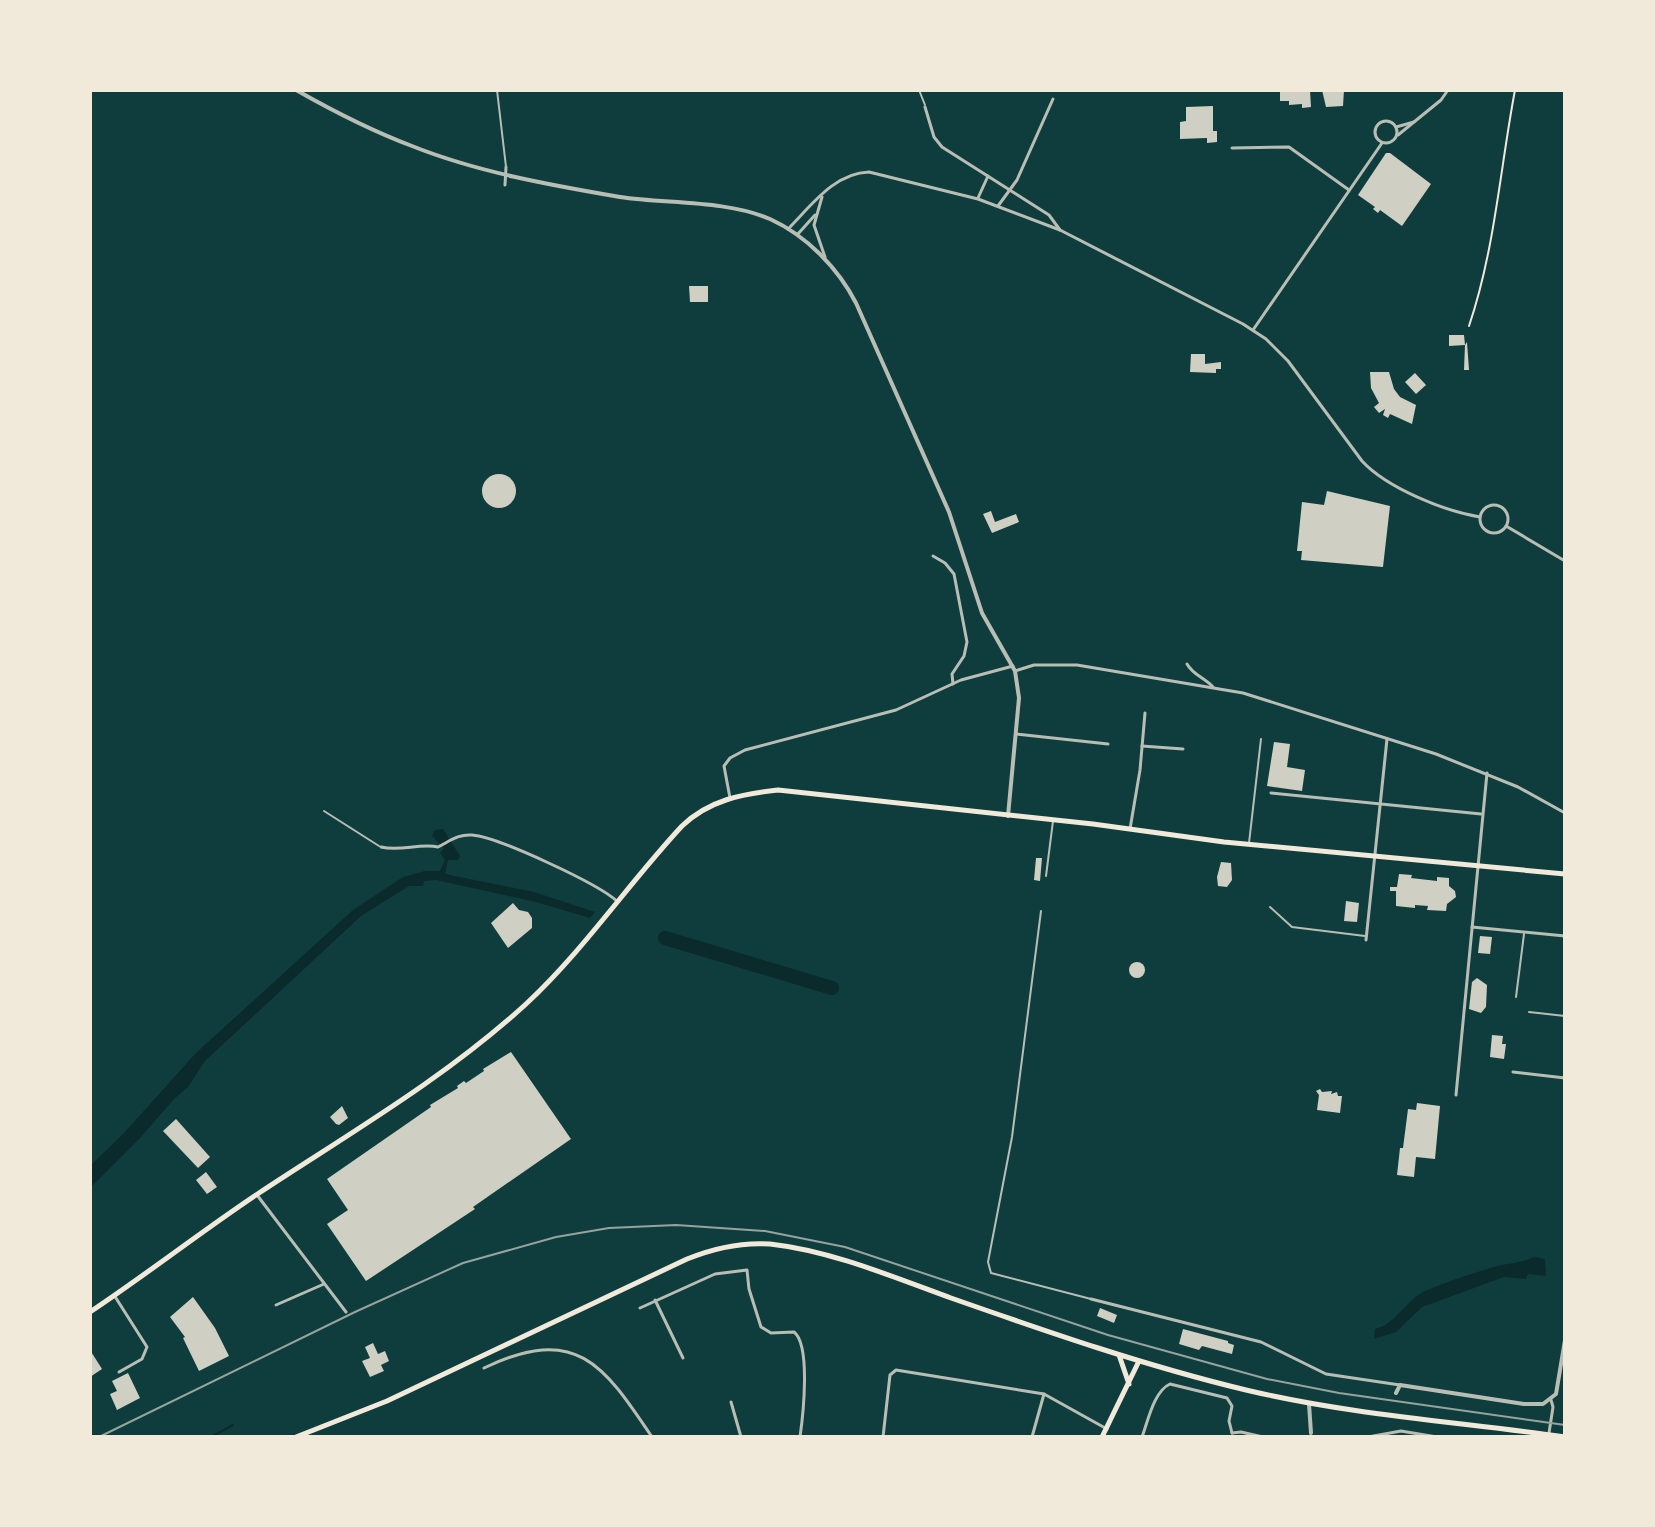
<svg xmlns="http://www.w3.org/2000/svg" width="1655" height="1527" font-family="'Open Sans',sans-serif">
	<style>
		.water { fill: #0a2a2b }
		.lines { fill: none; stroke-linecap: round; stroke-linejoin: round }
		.stream { stroke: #0a2a2b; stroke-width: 2 }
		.river { stroke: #0a2a2b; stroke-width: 14 }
		.building { fill: #cfcfc3 }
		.path { stroke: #f1e9da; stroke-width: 2 }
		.service { stroke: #b8beb3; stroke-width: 2 }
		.minor { stroke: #b8beb3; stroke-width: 3 }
		.tertiary { stroke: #b8beb3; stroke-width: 4 }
		.secondary { stroke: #f1e9da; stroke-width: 5 }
		.primary { stroke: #f1e9da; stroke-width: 5 }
		.rail { stroke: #97a49c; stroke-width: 2 }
	</style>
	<rect width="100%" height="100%" fill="#0f3d3e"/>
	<!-- water -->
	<g class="water">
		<polygon points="443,829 460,856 458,860 448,860 445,874 534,892 595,912 590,918 536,902 436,880 424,881 423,886 409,886 361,916 205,1061 188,1087 174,1099 140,1138 90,1188 90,1166 124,1133 196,1053 353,910 403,877 425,871 440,871 445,860 440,853 444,848 432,836 435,830"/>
		<path d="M1534 1257 1545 1259 1546 1276 1528 1274 1526 1279 1504 1277 1422 1307 1396 1332 1374 1339 1375 1329C1396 1324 1406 1300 1425 1291 1448 1281 1474 1273 1497 1266 1510 1263 1522 1263 1534 1257Z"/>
	</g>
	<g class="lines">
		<!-- stream -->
		<polyline class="stream" points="211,1437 233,1425"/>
		<!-- river -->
		<polyline class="river" points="665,938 832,988"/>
	</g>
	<!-- building -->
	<g class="building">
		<polygon points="1280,90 1310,90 1311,107 1302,108 1302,104 1289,105 1289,101 1280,101"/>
		<polygon points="1322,90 1344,90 1343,106 1326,107"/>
		<polygon points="1213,106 1213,131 1217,131 1217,142 1207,143 1207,138 1180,139 1180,122 1186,121 1186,107"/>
		<polygon points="1386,153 1390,153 1431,184 1402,226 1380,210 1378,213 1373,209 1375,207 1358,195"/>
		<polygon points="689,286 708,286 708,302 690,302"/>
		<polygon points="1449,335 1464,335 1465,345 1467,342 1469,370 1464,370 1465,345 1449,346"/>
		<polygon points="1191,354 1205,354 1205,364 1221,362 1221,369 1216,369 1216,373 1190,372"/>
		<polygon points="1370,372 1389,372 1394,389 1400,397 1416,405 1412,424 1390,414 1388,418 1383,415 1385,409 1379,413 1374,407 1379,403 1371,388"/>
		<polygon points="1415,373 1426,385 1416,394 1405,382"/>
		<circle cx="499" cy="491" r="17"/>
		<polygon points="1327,491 1390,506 1383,567 1301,560 1302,551 1297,551 1302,502 1324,505"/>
		<polygon points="991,511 995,522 1016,514 1019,522 992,533 983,514"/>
		<polygon points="1274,742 1290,744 1287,767 1305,770 1302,791 1267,786"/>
		<polygon points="1036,858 1042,858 1040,881 1034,880"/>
		<polygon points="1221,862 1231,863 1232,880 1227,887 1218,886 1217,877"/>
		<polygon points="1399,874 1412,875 1411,878 1437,881 1437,877 1449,878 1449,886 1455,891 1456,897 1447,904 1446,911 1427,910 1428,906 1415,905 1415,908 1396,906 1396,891 1390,891 1390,887 1397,887"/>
		<polygon points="1346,901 1359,903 1357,922 1344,921"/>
		<polygon points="513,903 519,910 528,912 532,918 532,928 508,948 491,923"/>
		<polygon points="1480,936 1492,937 1490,954 1478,953"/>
		<circle cx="1137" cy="970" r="8"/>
		<polygon points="1477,978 1487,985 1486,1007 1481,1013 1469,1009 1472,982"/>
		<polygon points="1492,1035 1503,1036 1502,1044 1506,1044 1504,1059 1490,1057"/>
		<polygon points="511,1052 571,1139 473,1207 475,1209 366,1281 327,1224 348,1210 327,1179 431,1107 430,1105 458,1088 457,1086 464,1081 466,1083 484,1071 483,1069"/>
		<polygon points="1320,1089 1322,1092 1332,1091 1331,1094 1337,1092 1338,1096 1342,1096 1340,1113 1317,1110 1319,1095 1316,1091"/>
		<polygon points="1417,1103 1440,1106 1435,1159 1416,1157 1414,1177 1397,1175 1400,1148 1403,1148 1408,1109 1416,1110"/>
		<polygon points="342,1106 348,1118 339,1125 336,1124 330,1117"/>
		<polygon points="176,1119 210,1157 198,1168 163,1131"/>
		<polygon points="206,1172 217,1187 207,1194 196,1180"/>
		<polygon points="193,1297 215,1328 229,1356 199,1371 183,1338 185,1337 170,1317"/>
		<polygon points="1100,1308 1117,1315 1114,1323 1097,1316"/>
		<polygon points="1183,1329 1228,1341 1228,1343 1234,1345 1232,1354 1202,1346 1199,1350 1179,1344"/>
		<polygon points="373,1343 378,1354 385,1351 389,1361 381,1365 384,1371 370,1377 362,1361 370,1358 365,1347"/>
		<polygon points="90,1350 102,1369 90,1377"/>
		<polygon points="128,1373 140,1398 117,1410 110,1394 117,1391 112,1381"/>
	</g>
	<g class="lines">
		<!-- path -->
		<path class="path" d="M1469 326C1495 249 1500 169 1515 90"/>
		<!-- service -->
		<g class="service">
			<polyline points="497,90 506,167"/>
			<polyline points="919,90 925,105"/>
			<polyline points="324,811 379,846"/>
			<polyline points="1249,843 1261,739"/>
			<polyline points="1046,876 1053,821"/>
			<polyline points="1270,907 1292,927 1365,936"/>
			<polyline points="1041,911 1012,1137 988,1262 991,1273 1091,1299"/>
			<polyline points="1516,997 1524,934"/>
			<polyline points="1529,1012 1565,1016"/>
		</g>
		<!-- minor -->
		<g class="minor">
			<polyline points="925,107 934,137 942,147 1049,215 1060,230"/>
			<circle cx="1386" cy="132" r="11"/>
			<polyline points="1396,127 1414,122"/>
			<polyline points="1398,135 1441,100 1448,90"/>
			<polyline points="1232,148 1289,147 1349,190"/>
			<polyline points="505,185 506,167"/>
			<polyline points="822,197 814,225 825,257"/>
			<polyline points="978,198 988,176"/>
			<polyline points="998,206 1017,180 1053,99"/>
			<path d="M788 229C811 206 834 173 869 172L978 199 1060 230 1243 324 1266 339 1288 361 1362 461C1387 488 1444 511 1480 517"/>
			<polyline points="797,235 815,215"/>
			<polyline points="1253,330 1382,143"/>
			<circle cx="1494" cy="519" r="14"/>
			<polyline points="1506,526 1565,561"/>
			<polyline points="933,556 945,563 954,574 967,642 964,656 952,674 953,684"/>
			<path d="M1187 664C1193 675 1205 678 1213 687"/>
			<polyline points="1015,671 1034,665 1077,665 1243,693 1436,754 1518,787 1565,813"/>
			<polyline points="1016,734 1108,744"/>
			<polyline points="1142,746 1183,749"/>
			<polyline points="1271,793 1481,814"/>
			<polyline points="730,798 724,766 730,758 745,750 896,710 961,680 1013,666"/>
			<polyline points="1130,829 1140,770 1145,713"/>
			<path d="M381 847C400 852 419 843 438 847 450 841 458 834 472 835 498 837 599 884 618 902"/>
			<polyline points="1472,927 1565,936"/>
			<polyline points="1366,940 1387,739"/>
			<polyline points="1513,1072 1565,1078"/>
			<polyline points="1456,1095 1487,773"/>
			<polyline points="257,1195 346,1312"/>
			<polyline points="114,1295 147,1347 142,1359 119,1372"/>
			<polyline points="1091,1299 1261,1342 1326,1374 1400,1385"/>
			<polyline points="655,1300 683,1358"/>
			<polyline points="276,1305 324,1284"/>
			<path d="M640 1308 715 1274 747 1270 749 1289 761 1327 771 1333 794 1332C811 1345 803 1416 800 1437"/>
			<path d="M484 1368C576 1324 603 1364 652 1437"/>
			<polyline points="731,1402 741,1437"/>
			<polyline points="1232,1433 1241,1432 1263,1437"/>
			<polyline points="1549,1433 1553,1407 1551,1400"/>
			<polyline points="883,1437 890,1375 896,1370 1044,1394 1107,1429"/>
			<polyline points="1032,1437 1044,1394"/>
			<path d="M1142 1437C1148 1421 1154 1391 1170 1384L1227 1398 1232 1406 1229 1421 1232 1433"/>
			<polyline points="1368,1437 1401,1431 1437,1437"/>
		</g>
		<!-- tertiary -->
		<g class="tertiary">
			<path d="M296 90C333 111 372 131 412 146 477 172 550 185 620 197 667 204 726 200 770 219 807 236 838 268 856 303L949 512 982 613 1015 671 1019 698 1008 816"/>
			<polyline points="1396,1393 1400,1385 1524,1404 1543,1404 1556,1394 1565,1340"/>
			<polyline points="1309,1404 1311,1433"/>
		</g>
		<!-- secondary -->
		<g class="secondary">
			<path d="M90 1312C147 1274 202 1231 259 1193 350 1133 445 1078 526 1004 584 950 628 884 682 826 709 800 742 794 778 790L1093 824 1224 842 1565 874"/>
			<polyline points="1119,1355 1129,1384"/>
			<polyline points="1102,1437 1139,1361"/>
		</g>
		<!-- primary -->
		<path class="primary" d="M296 1437 387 1401 687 1259C714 1248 741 1242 770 1244 832 1251 893 1277 951 1298 1048 1332 1146 1366 1246 1390 1351 1415 1459 1422 1565 1437"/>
		<!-- rail -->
		<polyline class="rail" points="99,1437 355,1312 463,1263 556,1237 609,1228 676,1225 765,1231 845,1247 1108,1335 1267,1379 1339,1393 1565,1425"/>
	</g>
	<!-- border -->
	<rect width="1655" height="1527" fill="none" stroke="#f1e9da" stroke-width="184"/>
</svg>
